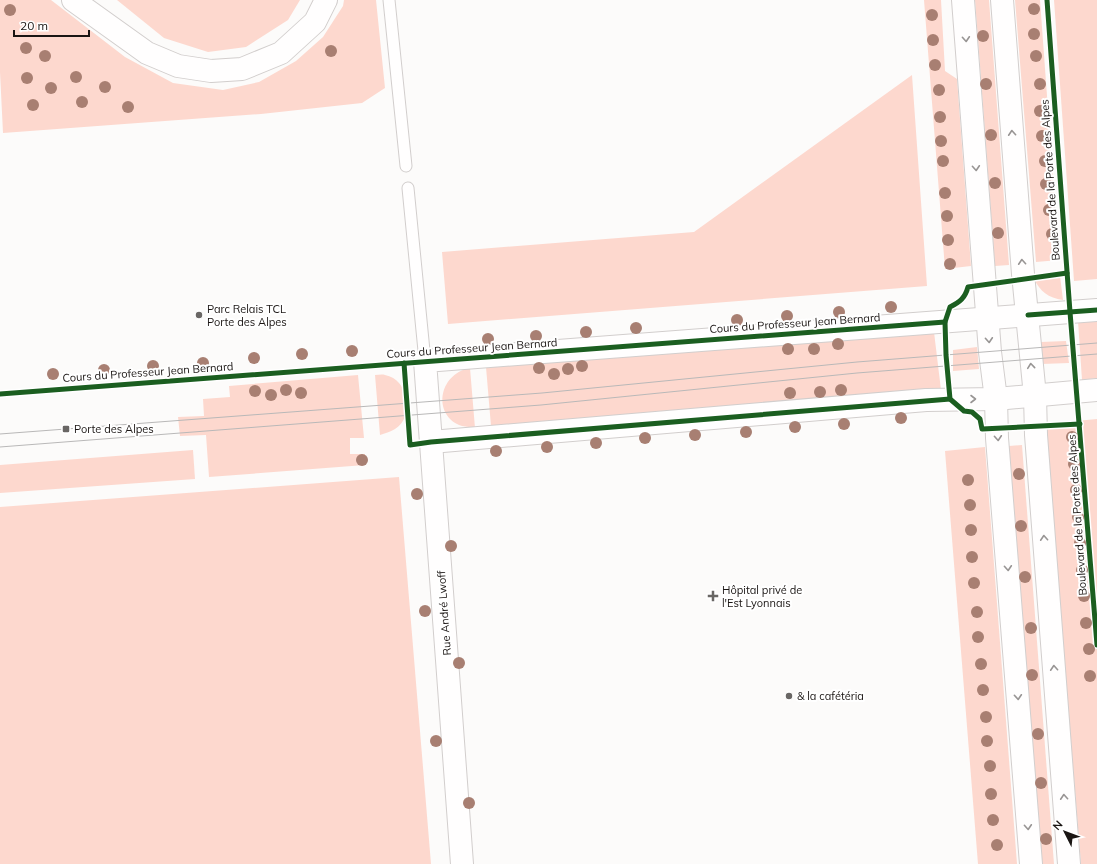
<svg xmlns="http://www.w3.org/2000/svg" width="1097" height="864" font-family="Mulish,sans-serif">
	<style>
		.green { fill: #fdd8ce }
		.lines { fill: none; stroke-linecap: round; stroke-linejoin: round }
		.service-casing { stroke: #d2cecd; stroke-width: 13 }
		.minor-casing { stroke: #d2cecd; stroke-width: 24 }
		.primary-casing { stroke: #d2cecd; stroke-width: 24 }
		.service { stroke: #fffefe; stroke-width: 11 }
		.minor { stroke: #fffefe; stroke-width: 22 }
		.primary { stroke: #fffefe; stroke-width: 22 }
		.tram { stroke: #b9b8b8; stroke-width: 1 }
		.cycleway-casing { stroke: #fff; stroke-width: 8 }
		.cycleway { stroke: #1b5e20; stroke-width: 5 }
		.tree { fill: #a87f72 }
		.oneway { stroke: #989594 }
		.poi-dot { fill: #696664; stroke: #fff; stroke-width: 1.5 }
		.labels { text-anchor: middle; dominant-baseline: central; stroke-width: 4; stroke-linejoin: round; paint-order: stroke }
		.street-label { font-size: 11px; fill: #1a1513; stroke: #fff }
		.poi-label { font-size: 11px; fill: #1a1513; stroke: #fff; text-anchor: start }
	</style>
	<rect width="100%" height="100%" fill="#fcfbfa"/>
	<!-- green -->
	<g class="green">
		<polygon points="0,0 51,0 125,57 173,83 223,90 259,82 296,61 323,37 343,6 344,0 376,0 385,88 362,103 261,114 3,133 0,72"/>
		<polygon points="117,0 300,0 288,20 246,47 208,52 164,38"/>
		<polygon points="924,0 941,0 945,71 957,79 971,266 945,269"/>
		<polygon points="975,0 989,0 1009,265 995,266"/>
		<polygon points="1015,0 1040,0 1059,260 1036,262"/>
		<polygon points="1054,0 1097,0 1097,279 1074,281"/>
		<polygon points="912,75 927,286 448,324 442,252 694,232"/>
		<path d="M1060 276 1063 300C1048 298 1040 291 1034 279Z"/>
		<polygon points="1097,319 1097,378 1082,380 1078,321"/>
		<polygon points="934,332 941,390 491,426 486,367"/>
		<polygon points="1066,341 1069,363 1042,364 1041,342"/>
		<polygon points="977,347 979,369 953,371 953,350"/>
		<path d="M470 368 475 428C471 427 466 427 462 426 432 416 438 374 470 368Z"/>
		<polygon points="358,375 364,438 350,438 350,454 365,454 365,465 209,477 206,435 180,436 178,417 204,416 203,399 230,397 229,386"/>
		<path d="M375 375C378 375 382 374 385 375 409 379 415 417 395 429 390 432 385 433 380 435Z"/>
		<polygon points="1097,419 1097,864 1081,864 1045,424"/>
		<polygon points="1022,445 1054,864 1042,864 1009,446"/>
		<polygon points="985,447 1017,864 978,864 945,451"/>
		<polygon points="193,450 195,479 0,493 0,465"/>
		<polygon points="399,477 431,864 0,864 0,507"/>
	</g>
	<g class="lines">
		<defs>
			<g id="service">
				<polyline points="389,0 406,166"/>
				<polyline points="408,188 425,361"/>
			</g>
			<g id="minor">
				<polyline points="73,0 147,53 178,66 211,71 242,69 281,53 315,22 326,0"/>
				<polyline points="431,442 926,400 996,399 1097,390"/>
				<polyline points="462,864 425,361 1097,310"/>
			</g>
			<g id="primary">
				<polyline points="963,0 990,352 996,399 997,438 1031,864"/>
				<polyline points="1002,0 1023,274 1035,396 1036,435 1069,864"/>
			</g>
		</defs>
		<!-- service casing -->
		<use href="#service" class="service-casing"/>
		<!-- minor casing -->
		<use href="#minor" class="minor-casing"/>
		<!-- primary casing -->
		<use href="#primary" class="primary-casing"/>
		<!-- service -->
		<use href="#service" class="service"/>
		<!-- minor -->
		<use href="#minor" class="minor"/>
		<!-- primary -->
		<use href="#primary" class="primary"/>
		<!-- tram -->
		<g class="tram">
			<polyline points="0,434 542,393 857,362 1097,343"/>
			<polyline points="0,447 541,405 857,373 1097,354"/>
		</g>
		<defs>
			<g id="cycleway">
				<polyline points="1047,0 1070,312 1097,645"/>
				<path d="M1067 273 968 287C965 298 960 302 950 307L945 322 946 355 950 399 964 411 972 412 980 419 982 429 1080 424"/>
				<polyline points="1028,315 1097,310"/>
				<polyline points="404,363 410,445 431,442 950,399"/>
				<polyline points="0,394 945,322"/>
			</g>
		</defs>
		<!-- cycleway casing -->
		<use href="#cycleway" class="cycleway-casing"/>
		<!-- cycleway -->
		<use href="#cycleway" class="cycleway"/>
	</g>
	<!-- trees -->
	<g class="tree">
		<circle cx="1034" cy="9" r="6"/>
		<circle cx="10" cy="10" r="6"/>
		<circle cx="932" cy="15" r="6"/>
		<circle cx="1034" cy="34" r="6"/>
		<circle cx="983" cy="36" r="6"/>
		<circle cx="933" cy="40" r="6"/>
		<circle cx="26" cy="48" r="6"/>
		<circle cx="331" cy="51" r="6"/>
		<circle cx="45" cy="56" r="6"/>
		<circle cx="1036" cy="56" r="6"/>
		<circle cx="935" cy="65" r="6"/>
		<circle cx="76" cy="77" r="6"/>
		<circle cx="27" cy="78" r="6"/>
		<circle cx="986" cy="84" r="6"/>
		<circle cx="1040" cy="84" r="6"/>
		<circle cx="105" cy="87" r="6"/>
		<circle cx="51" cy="88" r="6"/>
		<circle cx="939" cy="90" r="6"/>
		<circle cx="82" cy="102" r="6"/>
		<circle cx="33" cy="105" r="6"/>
		<circle cx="128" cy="107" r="6"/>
		<circle cx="1040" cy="111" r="6"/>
		<circle cx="940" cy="117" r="6"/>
		<circle cx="991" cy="135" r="6"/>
		<circle cx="1042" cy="136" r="6"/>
		<circle cx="941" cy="141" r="6"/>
		<circle cx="943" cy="161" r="6"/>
		<circle cx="1045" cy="161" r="6"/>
		<circle cx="995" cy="183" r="6"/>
		<circle cx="1046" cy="184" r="6"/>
		<circle cx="945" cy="193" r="6"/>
		<circle cx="1049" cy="210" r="6"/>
		<circle cx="947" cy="216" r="6"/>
		<circle cx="998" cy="233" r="6"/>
		<circle cx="1052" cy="234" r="6"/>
		<circle cx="948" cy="240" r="6"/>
		<circle cx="950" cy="264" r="6"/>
		<circle cx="891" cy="307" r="6"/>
		<circle cx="839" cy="312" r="6"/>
		<circle cx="787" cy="316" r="6"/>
		<circle cx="737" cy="320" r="6"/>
		<circle cx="636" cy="328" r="6"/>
		<circle cx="586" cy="332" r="6"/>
		<circle cx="536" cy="336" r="6"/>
		<circle cx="488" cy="339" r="6"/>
		<circle cx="838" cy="344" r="6"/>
		<circle cx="788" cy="349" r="6"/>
		<circle cx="814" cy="349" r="6"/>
		<circle cx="352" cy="351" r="6"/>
		<circle cx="302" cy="354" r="6"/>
		<circle cx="254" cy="358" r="6"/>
		<circle cx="203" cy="363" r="6"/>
		<circle cx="153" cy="366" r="6"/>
		<circle cx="582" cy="366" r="6"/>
		<circle cx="539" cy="368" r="6"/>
		<circle cx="568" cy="369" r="6"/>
		<circle cx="104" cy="370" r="6"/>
		<circle cx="53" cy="374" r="6"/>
		<circle cx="554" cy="374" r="6"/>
		<circle cx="286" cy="390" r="6"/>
		<circle cx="841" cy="390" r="6"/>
		<circle cx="255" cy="391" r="6"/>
		<circle cx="820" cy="392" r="6"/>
		<circle cx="301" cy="393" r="6"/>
		<circle cx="790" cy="393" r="6"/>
		<circle cx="271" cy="395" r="6"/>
		<circle cx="901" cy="418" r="6"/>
		<circle cx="844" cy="424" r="6"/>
		<circle cx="795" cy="427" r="6"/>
		<circle cx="746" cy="432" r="6"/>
		<circle cx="695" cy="435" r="6"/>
		<circle cx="1072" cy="437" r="6"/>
		<circle cx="645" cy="438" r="6"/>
		<circle cx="596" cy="443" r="6"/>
		<circle cx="547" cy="447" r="6"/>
		<circle cx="496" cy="451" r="6"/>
		<circle cx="362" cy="460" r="6"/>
		<circle cx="1074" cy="464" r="6"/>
		<circle cx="1019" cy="474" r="6"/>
		<circle cx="968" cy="480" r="6"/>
		<circle cx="1076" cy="490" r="6"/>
		<circle cx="417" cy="494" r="6"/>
		<circle cx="970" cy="505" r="6"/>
		<circle cx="1078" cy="517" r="6"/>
		<circle cx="1021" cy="526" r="6"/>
		<circle cx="971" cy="530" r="6"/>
		<circle cx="1080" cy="543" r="6"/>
		<circle cx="451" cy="546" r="6"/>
		<circle cx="972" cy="557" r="6"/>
		<circle cx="1082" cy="570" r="6"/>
		<circle cx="1025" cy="577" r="6"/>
		<circle cx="974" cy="583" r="6"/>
		<circle cx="1084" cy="596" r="6"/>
		<circle cx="425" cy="611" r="6"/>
		<circle cx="977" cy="612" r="6"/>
		<circle cx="1086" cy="623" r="6"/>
		<circle cx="1031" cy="628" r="6"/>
		<circle cx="978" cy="637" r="6"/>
		<circle cx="1089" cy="649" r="6"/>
		<circle cx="459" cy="663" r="6"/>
		<circle cx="981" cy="664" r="6"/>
		<circle cx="1032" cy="675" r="6"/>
		<circle cx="1090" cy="676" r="6"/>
		<circle cx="983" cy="690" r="6"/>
		<circle cx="986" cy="717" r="6"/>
		<circle cx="1038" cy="734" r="6"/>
		<circle cx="436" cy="741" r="6"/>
		<circle cx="987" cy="741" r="6"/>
		<circle cx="990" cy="766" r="6"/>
		<circle cx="1041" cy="783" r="6"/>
		<circle cx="991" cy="794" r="6"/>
		<circle cx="469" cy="803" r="6"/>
		<circle cx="993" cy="820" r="6"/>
		<circle cx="1046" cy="839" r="6"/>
		<circle cx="997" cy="845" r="6"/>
	</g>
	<!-- one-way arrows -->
	<defs><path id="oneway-chevron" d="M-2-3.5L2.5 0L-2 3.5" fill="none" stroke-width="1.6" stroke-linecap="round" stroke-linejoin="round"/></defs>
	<g class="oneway">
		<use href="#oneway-chevron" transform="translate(966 39) rotate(86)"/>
		<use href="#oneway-chevron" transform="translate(1012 133) rotate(-94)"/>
		<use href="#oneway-chevron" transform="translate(976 168) rotate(86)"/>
		<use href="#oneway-chevron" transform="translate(1022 262) rotate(-94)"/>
		<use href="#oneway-chevron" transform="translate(989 340) rotate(86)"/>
		<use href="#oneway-chevron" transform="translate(1031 366) rotate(-96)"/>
		<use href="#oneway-chevron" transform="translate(973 399)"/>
		<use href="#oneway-chevron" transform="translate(998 438) rotate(86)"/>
		<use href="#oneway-chevron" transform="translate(1044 538) rotate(-94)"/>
		<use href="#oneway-chevron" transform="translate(1008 568) rotate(86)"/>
		<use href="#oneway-chevron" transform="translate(1054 668) rotate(-94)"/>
		<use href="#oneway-chevron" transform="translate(1018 697) rotate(86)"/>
		<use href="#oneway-chevron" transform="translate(1064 797) rotate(-94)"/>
		<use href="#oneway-chevron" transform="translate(1028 827) rotate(86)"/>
	</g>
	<!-- markers -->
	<g class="poi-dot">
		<circle cx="199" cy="315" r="4"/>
		<rect x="62" y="425" width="8" height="8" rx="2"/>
		<path d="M711 590h4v4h4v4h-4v4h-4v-4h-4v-4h4z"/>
		<circle cx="789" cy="696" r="4"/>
	</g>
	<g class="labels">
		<!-- street labels -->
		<g class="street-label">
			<text transform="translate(1050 180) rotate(-94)">Boulevard de la Porte des Alpes</text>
			<text transform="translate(795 323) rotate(-4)">Cours du Professeur Jean Bernard</text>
			<text transform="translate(472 348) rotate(-4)">Cours du Professeur Jean Bernard</text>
			<text transform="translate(148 372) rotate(-4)">Cours du Professeur Jean Bernard</text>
			<text transform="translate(1077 515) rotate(-94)">Boulevard de la Porte des Alpes</text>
			<text transform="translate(444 613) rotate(-94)">Rue André Lwoff</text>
		</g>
		<!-- poi labels -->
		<g class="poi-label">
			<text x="207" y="309">Parc Relais TCL<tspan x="207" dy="13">Porte des Alpes</tspan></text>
			<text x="74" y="429">Porte des Alpes</text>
			<text x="722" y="590">Hôpital privé de<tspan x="722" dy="13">l'Est Lyonnais</tspan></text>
			<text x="797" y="696">&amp; la cafétéria</text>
		</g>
	</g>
	<!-- north arrow -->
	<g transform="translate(1065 832) rotate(312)" stroke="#ffffff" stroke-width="3" paint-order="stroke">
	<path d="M0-3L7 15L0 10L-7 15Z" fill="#1a1513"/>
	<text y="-6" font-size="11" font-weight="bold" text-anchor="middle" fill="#1a1513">N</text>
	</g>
	<!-- scale -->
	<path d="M14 30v6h75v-6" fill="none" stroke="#1a1513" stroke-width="2"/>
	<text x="20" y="30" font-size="12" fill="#1a1513" stroke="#ffffff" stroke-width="3" paint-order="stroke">20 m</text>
</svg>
